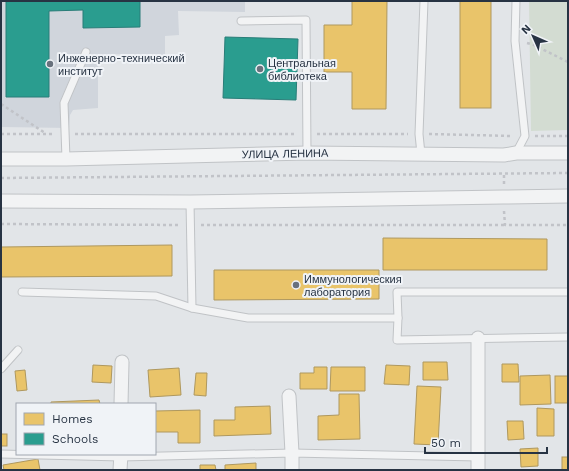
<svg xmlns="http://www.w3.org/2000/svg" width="569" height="471" font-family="'Work Sans',sans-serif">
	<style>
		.built { fill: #d0d5dc }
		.green { fill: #d3dcd2 }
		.homes { fill: #e9c46a; stroke: #af985e }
		.schools { fill: #2a9d8f; stroke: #297d78 }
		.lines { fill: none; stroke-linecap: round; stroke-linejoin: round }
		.service-casing { stroke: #c0c3c6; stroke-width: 9 }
		.minor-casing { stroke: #c0c3c6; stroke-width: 15 }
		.path { stroke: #c1c3c8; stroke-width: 2.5; stroke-dasharray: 3 3; stroke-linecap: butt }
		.service { stroke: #f2f3f4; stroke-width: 7 }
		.minor { stroke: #f2f3f4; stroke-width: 13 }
		.poi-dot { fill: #68717d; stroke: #f0f3f7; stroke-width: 1.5 }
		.labels { text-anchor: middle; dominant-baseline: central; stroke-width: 4; stroke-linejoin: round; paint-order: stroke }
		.poi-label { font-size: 11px; fill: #273343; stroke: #f0f3f7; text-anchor: start }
		.street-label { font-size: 11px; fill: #273343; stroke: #f0f3f7 }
	</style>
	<rect width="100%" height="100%" fill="#e2e5e8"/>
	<!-- built -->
	<polygon class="built" points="1,1 245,1 245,12 178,11 179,35 165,36 165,56 112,54 105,58 101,61 98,67 98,108 73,110 70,115 69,128 1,127"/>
	<!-- green -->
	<polygon class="green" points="529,1 568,1 568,130 531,131"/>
	<!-- homes -->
	<g class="homes">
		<polygon points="352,1 387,1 386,109 352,109 352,72 324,72 324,25 352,25"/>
		<rect x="460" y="1" width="31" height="107"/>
		<polygon points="383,238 547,239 547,270 383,270"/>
		<polygon points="172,245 172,276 1,277 1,247"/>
		<polygon points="214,270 379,270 379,299 214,300"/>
		<polygon points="423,362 447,362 448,380 423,380"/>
		<polygon points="502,364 518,364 519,382 502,382"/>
		<polygon points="93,365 112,366 111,383 92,382"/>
		<polygon points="386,365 410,366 409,385 384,384"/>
		<polygon points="314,367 327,367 327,389 300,389 300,373 314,373"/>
		<polygon points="331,367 365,367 365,391 330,391"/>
		<polygon points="179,368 181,395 150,397 148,370"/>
		<polygon points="25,370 27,390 17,391 15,371"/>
		<polygon points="196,373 207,373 206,396 194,395"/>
		<polygon points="550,375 551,404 520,405 520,376"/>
		<rect x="555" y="376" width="13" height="27"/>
		<polygon points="417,386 441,387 438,445 414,444"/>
		<polygon points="339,394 359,394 360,439 318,440 318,416 339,415"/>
		<polygon points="99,400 100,404 51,404 51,402"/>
		<polygon points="270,406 271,434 214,436 214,420 235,420 235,407"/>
		<polygon points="537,408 554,409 554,436 537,436"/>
		<polygon points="200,410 200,443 178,443 178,432 155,432 155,411"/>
		<polygon points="507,421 523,421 524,439 508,440"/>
		<rect x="1" y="434" width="6" height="12"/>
		<polygon points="538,448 538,466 521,467 520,449"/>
		<rect x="562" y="457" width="6" height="13"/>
		<polygon points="38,459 40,470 4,470 3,465"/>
		<polygon points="256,463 256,470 225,470 225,465"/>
		<polygon points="200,465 215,465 216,470 200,470"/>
	</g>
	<!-- schools -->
	<g class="schools">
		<polygon points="6,1 140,1 140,27 83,28 83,10 49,11 49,97 6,97"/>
		<polygon points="225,37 298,39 296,100 223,98"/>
	</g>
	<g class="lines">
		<defs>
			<g id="service">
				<polyline points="516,1 515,41 525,136 516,153"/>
				<polyline points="241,21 306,20 307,153"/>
				<polyline points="421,154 419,134 424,1"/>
				<polyline points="66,159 64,103 86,52"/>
				<polyline points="190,202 192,308"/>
				<polyline points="22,292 156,296 192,308 248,318 398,318"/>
				<polyline points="568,292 397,292 398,318 397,340 568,337"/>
				<polyline points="1,369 18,350"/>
				<polyline points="1,454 121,457 292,453 478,457"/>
			</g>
			<g id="minor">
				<polyline points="1,159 66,159 307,153 504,155 516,153 568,153"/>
				<polyline points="1,201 190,202 503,197 568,196"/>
				<polyline points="289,396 292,453 292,470"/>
				<polyline points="121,404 122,362"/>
				<polyline points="120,470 121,454"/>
				<polyline points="478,470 478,338"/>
			</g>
		</defs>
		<!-- service casing -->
		<use href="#service" class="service-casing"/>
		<!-- minor casing -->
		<use href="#minor" class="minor-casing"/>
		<!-- path -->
		<g class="path">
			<polyline points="527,43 534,45 568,62"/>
			<polyline points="1,104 45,133"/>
			<polyline points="1,134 54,134"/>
			<polyline points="75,134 296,134"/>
			<polyline points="317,134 408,134"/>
			<polyline points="429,134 512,136"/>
			<polyline points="535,136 568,136"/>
			<polyline points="1,178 568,173"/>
			<polyline points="504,184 504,173"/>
			<polyline points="504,211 505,225 568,225"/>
			<polyline points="1,224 180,225"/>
			<polyline points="201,225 505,225"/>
		</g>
		<!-- service -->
		<use href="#service" class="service"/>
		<!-- minor -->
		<use href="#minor" class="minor"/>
	</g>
	<!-- markers -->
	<g class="poi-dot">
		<circle cx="50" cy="64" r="4"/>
		<circle cx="260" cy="69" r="4"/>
		<circle cx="296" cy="285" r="4"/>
	</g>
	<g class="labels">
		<!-- poi labels -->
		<g class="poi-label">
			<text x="58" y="58">Инженерно-технический<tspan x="58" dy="13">институт</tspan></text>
			<text x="268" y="63">Центральная<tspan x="268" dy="13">библиотека</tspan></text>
			<text x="304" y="279">Иммунологическия<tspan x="304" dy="13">лаборатория</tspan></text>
		</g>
		<!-- street labels -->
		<g class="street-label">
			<text transform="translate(285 154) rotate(-1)">УЛИЦА ЛЕНИНА</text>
		</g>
	</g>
	<!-- border -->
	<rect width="569" height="471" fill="none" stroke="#273343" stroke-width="4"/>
	<!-- legend -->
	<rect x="16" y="403" width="140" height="52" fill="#f0f3f7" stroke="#a0a6af"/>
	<rect x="24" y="413" width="20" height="12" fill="#e9c46a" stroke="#a0a6af"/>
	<text x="52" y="423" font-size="12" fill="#273343">Homes</text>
	<rect x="24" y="433" width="20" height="12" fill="#2a9d8f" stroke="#a0a6af"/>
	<text x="52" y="443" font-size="12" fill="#273343">Schools</text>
	<!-- north arrow -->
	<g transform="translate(533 36) rotate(315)" stroke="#f0f3f7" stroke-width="3" paint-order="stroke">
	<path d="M0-3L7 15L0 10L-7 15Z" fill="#273343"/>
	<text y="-6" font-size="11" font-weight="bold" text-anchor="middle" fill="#273343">N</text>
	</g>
	<!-- scale -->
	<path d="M425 447v6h122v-6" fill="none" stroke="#273343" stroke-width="2"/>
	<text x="431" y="447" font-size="12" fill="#273343" stroke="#f0f3f7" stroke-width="3" paint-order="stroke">50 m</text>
</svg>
